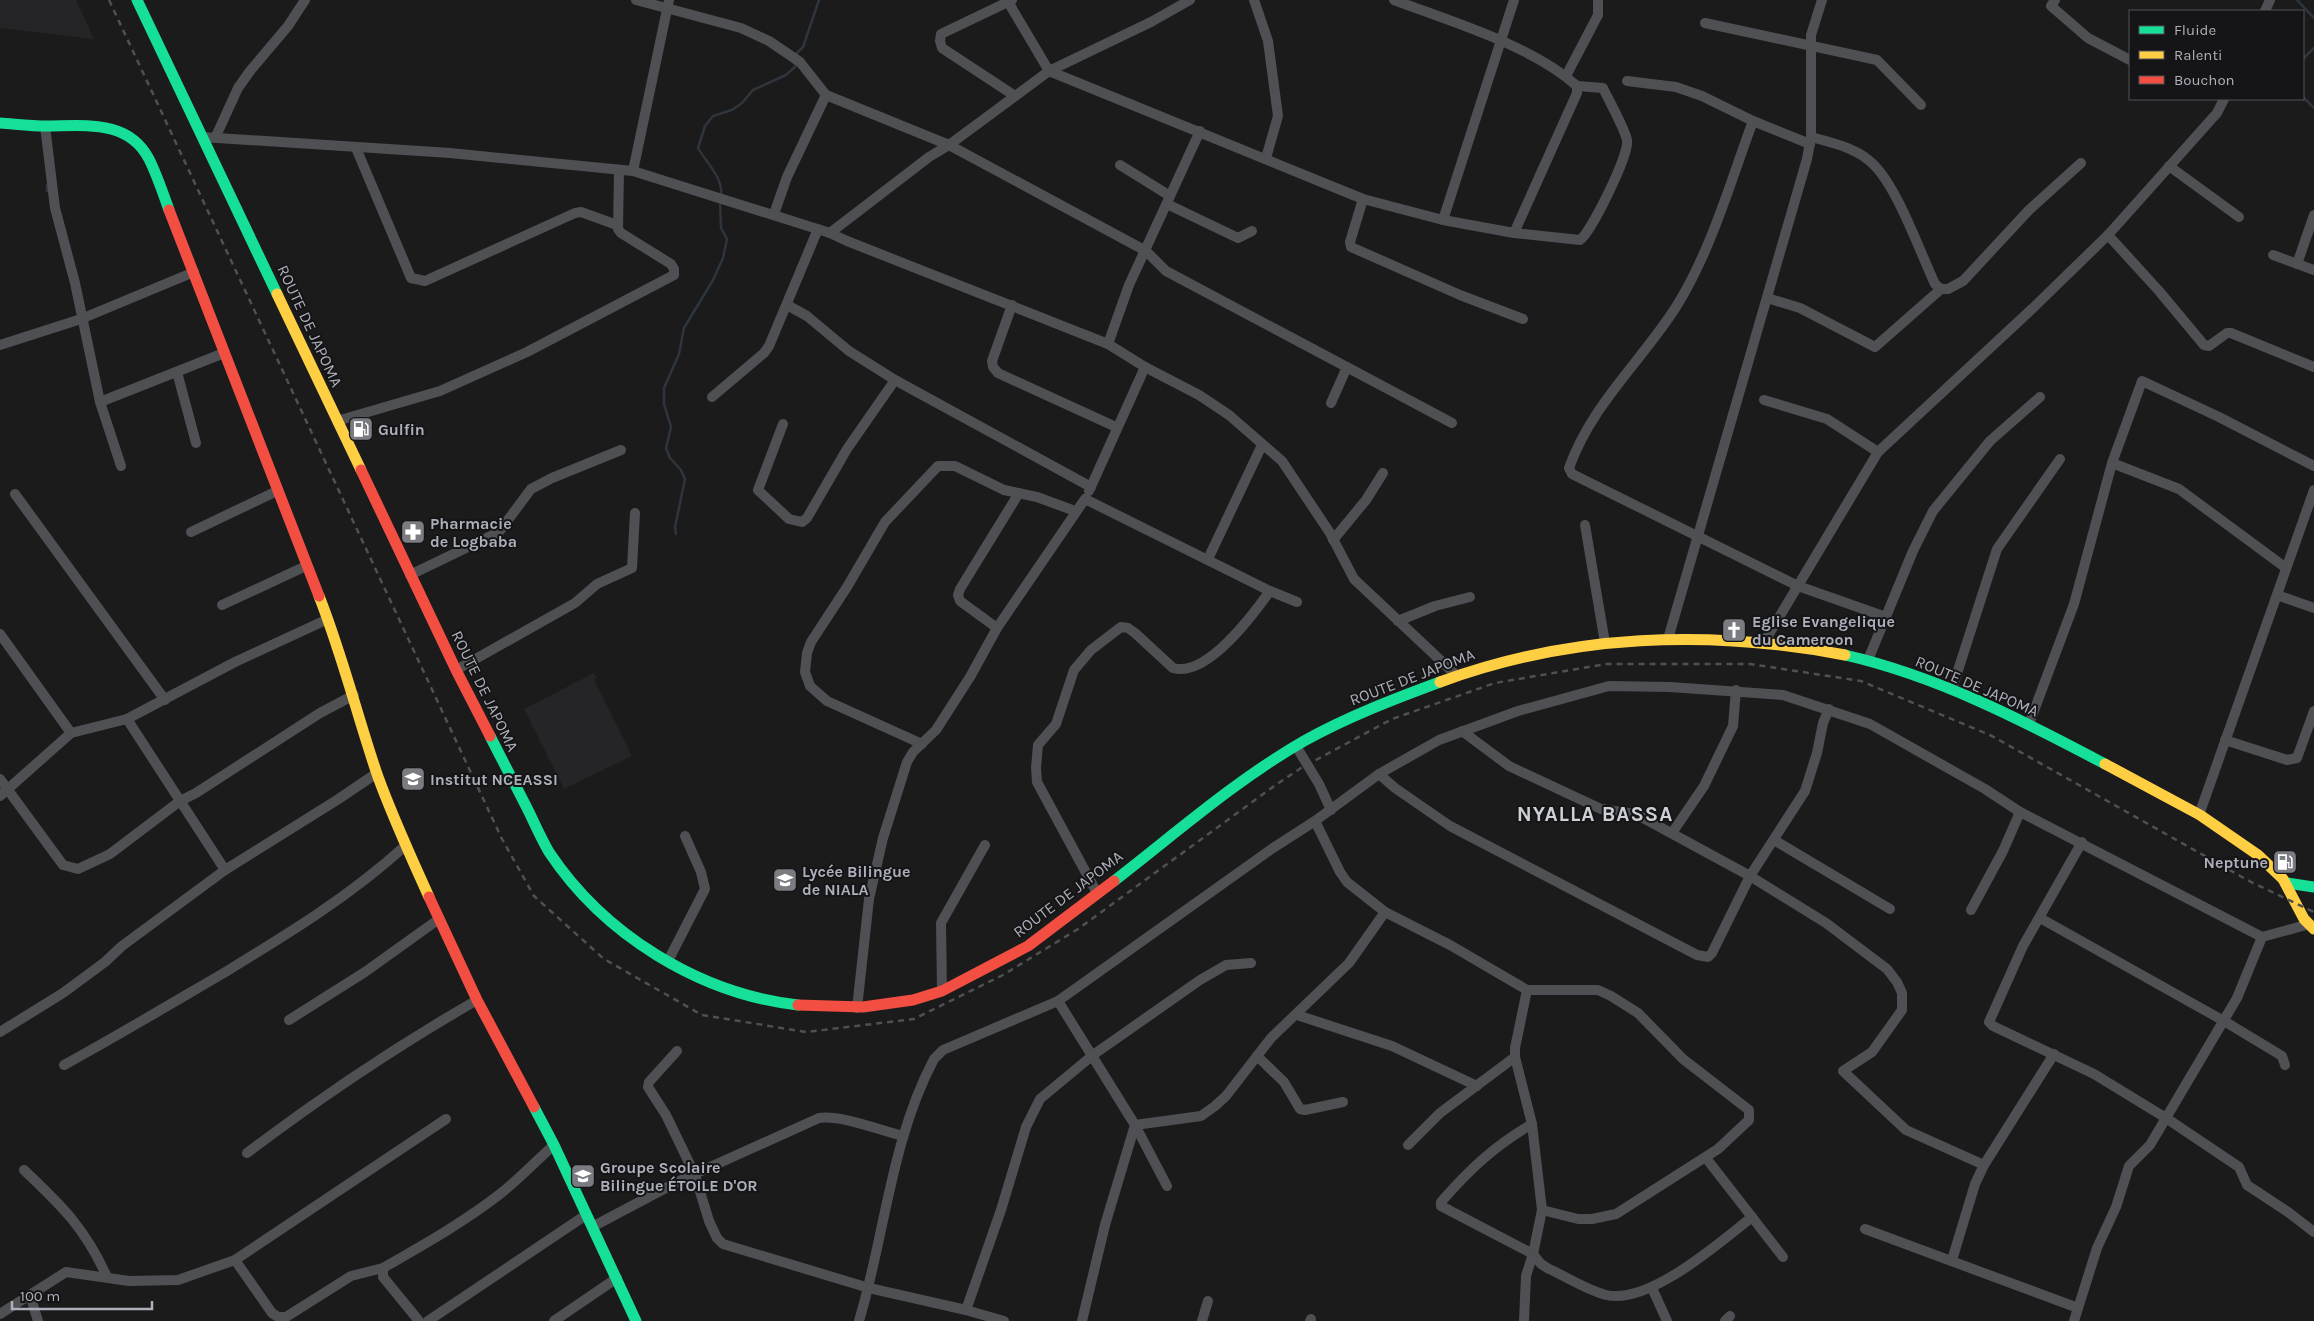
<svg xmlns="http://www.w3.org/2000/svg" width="2314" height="1321" font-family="Karla,sans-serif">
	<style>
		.built { fill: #252527 }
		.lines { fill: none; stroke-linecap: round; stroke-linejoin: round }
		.stream { stroke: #2e353c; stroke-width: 2.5 }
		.street { stroke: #4f5053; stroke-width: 10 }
		.fast { stroke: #16e098; stroke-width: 11 }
		.slow { stroke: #ffcf43; stroke-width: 11 }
		.jam { stroke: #f24e42; stroke-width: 11 }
		.rail { stroke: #505052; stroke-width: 2.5; stroke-dasharray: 6 5; stroke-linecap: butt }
		.labels { text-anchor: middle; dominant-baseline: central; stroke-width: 4; stroke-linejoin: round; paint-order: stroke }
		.street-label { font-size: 16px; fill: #adb0ba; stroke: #151517 }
		.poi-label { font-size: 16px; font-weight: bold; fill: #adb0ba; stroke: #151517; text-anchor: start }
		.district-label { font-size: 21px; font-weight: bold; letter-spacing: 1px; fill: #ced0d7; stroke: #151517 }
	</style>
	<rect width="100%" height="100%" fill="#1b1b1b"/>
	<!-- built -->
	<g class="built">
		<polygon points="0,0 76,0 94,39 0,28"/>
		<polygon points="594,673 597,678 594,680 632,756 564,789 524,709"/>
	</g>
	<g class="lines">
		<!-- stream -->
		<g class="stream">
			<polyline points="2297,0 2314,18"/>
			<polyline points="795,55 803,47 819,0"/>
			<polyline points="2303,59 2314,48"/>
			<polyline points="2303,97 2314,108"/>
			<polyline points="47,185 47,191"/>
			<path d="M721 196C724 179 706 162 698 148L705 126 713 116 732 110 742 103 753 90 786 75 796 66 794 63"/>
			<polyline points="676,534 675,527 685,479 681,470 670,458 666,448 671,427 664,404 664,388 679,354 684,328 713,280 723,258 727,239 721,228 720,202"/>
		</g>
		<!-- street -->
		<g class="street">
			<polyline points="636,0 741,28 769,41 800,62 826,95 949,145 1146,251 1166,271 1452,423"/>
			<polyline points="1007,0 1049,71 1363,199 1443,220 1514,0"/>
			<polyline points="1012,0 941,34 940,41 942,48 1015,96"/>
			<polyline points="1254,0 1268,41 1278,116 1266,158"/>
			<path d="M1394 0C1452 22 1531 45 1577 86V93L1514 233 1443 220"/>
			<polyline points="2055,0 2051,6 2088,38 2130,60"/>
			<polyline points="2265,11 2270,0"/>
			<polyline points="1705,23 1877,60 1921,105"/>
			<polyline points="1566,76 1598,15 1598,0"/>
			<polyline points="1627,81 1676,87 1702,96 1753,121 1810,144"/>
			<path d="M1753 121C1730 183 1711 251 1676 307 1640 363 1592 404 1569 468L1572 474 1798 586 1886 617"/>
			<polyline points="45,126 55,208 75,283 100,402 121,466"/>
			<polyline points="216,136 238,88 250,71 288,26 305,0"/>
			<polyline points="202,137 450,153 633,171 830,233 847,241 1108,344 1145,367 1199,395 1229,415 1282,461 1330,533 1354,579 1455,674"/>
			<path d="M1811 137C1833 143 1858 148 1874 165 1898 189 1920 252 1935 284L1941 289H1948L1963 281 2029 210 2081 163"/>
			<polyline points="356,148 411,278 425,281 575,213 581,212 617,225"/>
			<polyline points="1120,165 1170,196"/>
			<polyline points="2169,166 2239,217"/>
			<polyline points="633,171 669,0"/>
			<polyline points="1363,199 1350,242 1351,247 1460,295 1523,319"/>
			<polyline points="1167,204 1238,238 1252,231"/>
			<polyline points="774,214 787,177 826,95"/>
			<polyline points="830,233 929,157 949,145 1049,71 1151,22 1190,0"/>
			<path d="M1514 233 1580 240C1591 232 1630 154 1627 140 1624 127 1609 101 1603 88L1577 86"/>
			<polyline points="2108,235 2159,291 2204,345 2209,346 2227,333 2231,333 2314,367"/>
			<polyline points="2273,255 2314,270"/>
			<polyline points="2297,264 2314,215"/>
			<polyline points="1767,298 1800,308 1875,347 1941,289"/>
			<polyline points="787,305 807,316 849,351 895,380 1091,487"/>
			<polyline points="1012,305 992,361 993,367 998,373 1116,427"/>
			<polyline points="1108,344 1129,285 1200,131"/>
			<polyline points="0,345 81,319 194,272"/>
			<polyline points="177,372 196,443"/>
			<polyline points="712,397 764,353 769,346 818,229"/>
			<polyline points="1764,400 1827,419 1878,452"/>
			<polyline points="100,402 224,353"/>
			<polyline points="1331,403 1347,367"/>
			<polyline points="337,421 440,391 527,352 674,275 674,269 671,264 621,233 618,229 619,170"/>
			<polyline points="783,424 758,490 789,519 802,522 807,518 847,449 895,380"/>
			<polyline points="2112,463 2179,489 2286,568"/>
			<polyline points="1089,491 1145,367"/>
			<polyline points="15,494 165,700"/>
			<polyline points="1585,525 1605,643"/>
			<polyline points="191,532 277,491"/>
			<polyline points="1333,540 1366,500 1383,473"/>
			<polyline points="1208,559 1262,445"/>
			<polyline points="410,575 499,532 531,489 552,478 621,450"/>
			<polyline points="2277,595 2314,608"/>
			<polyline points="222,605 306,566"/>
			<polyline points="1398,621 1435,606 1470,597"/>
			<polyline points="997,628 960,601 958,595 960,589 1019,493"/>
			<polyline points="0,634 71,733"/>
			<polyline points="1668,639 1807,159 1811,137 1811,35 1822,0"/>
			<polyline points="1763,644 1878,452 2033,308 2108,235 2217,113 2224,99"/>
			<polyline points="1868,660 1913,551 1933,511 1990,441 2040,397"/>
			<polyline points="456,670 575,603 597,584 632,568 635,513"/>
			<polyline points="1952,689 1997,549 2060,459"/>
			<polyline points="127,719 225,870 337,800 377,773"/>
			<polyline points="2029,724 2074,604 2112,463 2142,381 2219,417 2314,466"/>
			<polyline points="1462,731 1509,766 1601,809 1636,814 1750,876 1826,923 1887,969 1897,982 1902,993 1902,1010 1872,1052 1843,1071 1906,1130 1984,1165"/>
			<polyline points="2225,740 2287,760 2297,758 2314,711"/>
			<polyline points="922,744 827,701 810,686 805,672 807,653 811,642 847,587 885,522 938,466 955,466 1004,490 1037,497 1075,511"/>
			<polyline points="1296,746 1319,784 1331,810"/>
			<polyline points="1379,774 1395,788 1450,826 1697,955 1708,957 1712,953 1750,876 1805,791 1817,753 1823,723 1829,709"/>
			<polyline points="0,779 63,865 78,869 110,854 180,801 196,793 320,713 354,695"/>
			<polyline points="0,796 71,733 127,719 235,662 328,619"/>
			<polyline points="2020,812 2262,937"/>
			<polyline points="2199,815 2314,490"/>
			<polyline points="1672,833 1704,786 1733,726 1736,690"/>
			<polyline points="1774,840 1890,909"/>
			<polyline points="2082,842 2023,946 1989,1022 1993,1026 2094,1074 2166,1118 2239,1167 2247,1185 2288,1212 2314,1232"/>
			<path d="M1097 893 1037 782 1036 768 1038 745 1056 724 1074 670 1091 650 1121 627 1128 628 1135 633 1173 668C1206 678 1253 615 1270 591"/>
			<polyline points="1385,912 1347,882 1340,872 1315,821 1379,774 1439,740 1518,711 1609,686 1670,687 1783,695 1870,724 1985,789 2020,812 2003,851 1971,910"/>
			<polyline points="2040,918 2224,1021 2282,1056 2285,1065"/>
			<polyline points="668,961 705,889 701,872 685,836"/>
			<polyline points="1527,990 1598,990 1611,996 1638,1013 1683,1059 1749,1110 1749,1120 1718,1149 1616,1214 1592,1219 1578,1219 1542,1210"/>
			<polyline points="942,991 941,923 985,845"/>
			<polyline points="1058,1001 1135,1125 1105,1225 1082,1321"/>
			<polyline points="857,1008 869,899 883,838 907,762 913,752 936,730 970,677 997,628 1085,499 1270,591 1297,602"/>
			<polyline points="1297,1015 1392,1046 1477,1086"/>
			<polyline points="289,1020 365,972 439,919"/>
			<polyline points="0,1032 63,993 105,962 122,946 225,870"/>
			<polyline points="677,1051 649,1082 648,1087 666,1115 695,1175 709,1221 717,1238 723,1244 869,1288 966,1310 1004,1321"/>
			<polyline points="1257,1056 1284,1082 1300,1109 1305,1110 1343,1102"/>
			<path d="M64 1065C117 1036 169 1005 222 974 286 935 349 897 405 846"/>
			<path d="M1532 1124C1494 1146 1469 1170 1441 1202V1206L1533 1254 1541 1264 1549 1269C1567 1277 1587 1290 1606 1295 1649 1305 1719 1243 1752 1217"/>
			<polyline points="1408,1145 1440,1113 1515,1057"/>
			<path d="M247 1153C321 1097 397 1046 477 1000"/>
			<polyline points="1706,1158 1783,1257"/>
			<path d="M24 1170C62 1206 85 1228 107 1277"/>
			<polyline points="1167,1186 1135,1125 1201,1116 1215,1106 1226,1096 1271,1038 1349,963 1385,912 1450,945 1527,990 1515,1048 1515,1057 1532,1124 1542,1210 1533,1254 1526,1276 1524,1321"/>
			<path d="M592 1227 677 1182 819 1118C842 1115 879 1130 903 1136"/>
			<polyline points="1865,1229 2078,1308"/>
			<polyline points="235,1260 272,1313 278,1317 286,1317 351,1276 383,1268"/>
			<polyline points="1952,1260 1975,1184 1984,1165 2054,1054"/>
			<polyline points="1652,1288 1667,1321"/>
			<polyline points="30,1295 38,1321"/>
			<polyline points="966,1310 1001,1210 1026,1127 1040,1099 1093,1055 1200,980 1226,965 1251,963"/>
			<polyline points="0,1314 66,1272 129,1281 178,1280 235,1260 446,1119"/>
			<path d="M419 1321 383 1277V1268C423 1245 464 1222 500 1194 519 1179 536 1161 554 1145"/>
			<polyline points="428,1321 586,1215"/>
			<polyline points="554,1321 617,1278"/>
			<path d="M859 1321C885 1234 891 1140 934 1059L943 1050 1058 1001 1273 848 1315 821"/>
			<polyline points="1202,1321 1208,1301"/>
			<polyline points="1310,1321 1311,1319"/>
			<polyline points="1725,1321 1730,1316"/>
			<polyline points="2074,1321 2097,1248 2116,1207 2129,1166 2150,1145 2237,998 2262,937 2306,925"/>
		</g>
		<!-- fast -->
		<g class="fast">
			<polyline points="137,0 277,294"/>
			<path d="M0 123C15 124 31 126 46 126 84 126 128 119 149 159 157 175 163 193 169 210"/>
			<path d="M1845 655C1937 676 2022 720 2105 764"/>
			<path d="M490 736C503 762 517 788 530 814 536 827 542 840 549 852 604 935 700 994 798 1005"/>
			<path d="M1114 881C1176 833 1236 780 1304 741 1347 717 1394 699 1440 682"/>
			<polyline points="2287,883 2314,887"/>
			<polyline points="534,1107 554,1145 636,1321"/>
		</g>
		<!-- slow -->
		<g class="slow">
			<polyline points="277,294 361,470"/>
			<path d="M319 596C342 654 357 715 377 774 392 816 411 857 429 897"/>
			<path d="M1440 682C1570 634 1709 629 1845 655"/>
			<polyline points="2105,764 2200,815 2258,855 2283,879 2304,919 2314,929"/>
		</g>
		<!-- jam -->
		<g class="jam">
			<polyline points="169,210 319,596"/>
			<polyline points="361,470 456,670 490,736"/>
			<polyline points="429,897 477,1000 534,1107"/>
			<polyline points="798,1005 863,1007 913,1000 942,991 1028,946 1114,881"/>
		</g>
		<!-- rail -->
		<polyline class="rail" points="109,0 502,839 534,896 604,959 702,1015 806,1032 914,1019 1003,975 1078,929 1277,784 1301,768 1392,719 1495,683 1606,664 1750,664 1861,681 1992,736 2251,882 2314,912"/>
	</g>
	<!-- icons -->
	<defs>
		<symbol id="fuel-square" viewBox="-11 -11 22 22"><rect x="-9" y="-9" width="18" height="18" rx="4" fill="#7a7c82" stroke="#151517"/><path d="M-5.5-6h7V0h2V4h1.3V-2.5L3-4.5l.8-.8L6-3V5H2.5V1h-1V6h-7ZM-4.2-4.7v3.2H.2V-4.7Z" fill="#fff"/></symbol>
		<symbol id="pharmacy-square" viewBox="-11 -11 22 22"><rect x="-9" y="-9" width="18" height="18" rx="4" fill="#7a7c82" stroke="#151517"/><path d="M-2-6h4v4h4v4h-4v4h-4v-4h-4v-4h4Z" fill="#fff"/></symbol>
		<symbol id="church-square" viewBox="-11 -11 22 22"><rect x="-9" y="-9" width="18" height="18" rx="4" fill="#7a7c82" stroke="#151517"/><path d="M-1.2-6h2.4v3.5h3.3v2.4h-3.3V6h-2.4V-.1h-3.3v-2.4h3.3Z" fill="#fff"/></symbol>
		<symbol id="school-square" viewBox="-11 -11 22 22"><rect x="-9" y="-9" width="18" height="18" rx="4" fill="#7a7c82" stroke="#151517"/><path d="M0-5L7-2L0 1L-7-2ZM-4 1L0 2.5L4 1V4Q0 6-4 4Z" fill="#fff"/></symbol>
	</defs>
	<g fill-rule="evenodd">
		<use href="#fuel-square" x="347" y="415" width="28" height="28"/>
		<use href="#pharmacy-square" x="399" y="518" width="28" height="28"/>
		<use href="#church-square" x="1720" y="616" width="28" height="28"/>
		<use href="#school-square" x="399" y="765" width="28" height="28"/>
		<use href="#fuel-square" x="2271" y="848" width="28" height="28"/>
		<use href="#school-square" x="771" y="866" width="28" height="28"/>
		<use href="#school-square" x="569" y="1162" width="28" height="28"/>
	</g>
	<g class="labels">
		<!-- street labels -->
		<g class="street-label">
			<text transform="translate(310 326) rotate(65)">ROUTE DE JAPOMA</text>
			<text transform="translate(1412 677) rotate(-21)">ROUTE DE JAPOMA</text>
			<text transform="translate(1977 686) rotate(23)">ROUTE DE JAPOMA</text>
			<text transform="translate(485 691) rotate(64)">ROUTE DE JAPOMA</text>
			<text transform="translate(1068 894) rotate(-37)">ROUTE DE JAPOMA</text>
		</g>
		<!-- poi labels -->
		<g class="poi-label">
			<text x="378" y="429">Gulfin</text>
			<text x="430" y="523">Pharmacie<tspan x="430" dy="18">de Logbaba</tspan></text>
			<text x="1752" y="621">Eglise Evangelique<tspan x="1752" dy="18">du Cameroon</tspan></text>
			<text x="430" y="779">Institut NCEASSI</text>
			<text x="2268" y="862" text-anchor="end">Neptune</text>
			<text x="802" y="871">Lycée Bilingue<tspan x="802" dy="18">de NIALA</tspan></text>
			<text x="600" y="1167">Groupe Scolaire<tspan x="600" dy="18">Bilingue ÉTOILE D'OR</tspan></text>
		</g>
		<!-- district labels -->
		<g class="district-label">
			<text x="1595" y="814">NYALLA BASSA</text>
		</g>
	</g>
	<!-- legend -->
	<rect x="2129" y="10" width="175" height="90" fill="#151517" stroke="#525358"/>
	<rect x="2139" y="26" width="25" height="8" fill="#16e098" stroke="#525358"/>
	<text x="2174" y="35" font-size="15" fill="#adb0ba">Fluide</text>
	<rect x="2139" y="51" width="25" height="8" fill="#ffcf43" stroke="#525358"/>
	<text x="2174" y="60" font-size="15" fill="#adb0ba">Ralenti</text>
	<rect x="2139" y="76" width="25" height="8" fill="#f24e42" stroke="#525358"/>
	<text x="2174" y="85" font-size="15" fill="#adb0ba">Bouchon</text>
	<!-- scale -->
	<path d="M12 1301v8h140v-8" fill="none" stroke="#adb0ba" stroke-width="2.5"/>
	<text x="20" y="1301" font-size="15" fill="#adb0ba" stroke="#151517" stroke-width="4" paint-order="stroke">100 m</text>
</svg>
